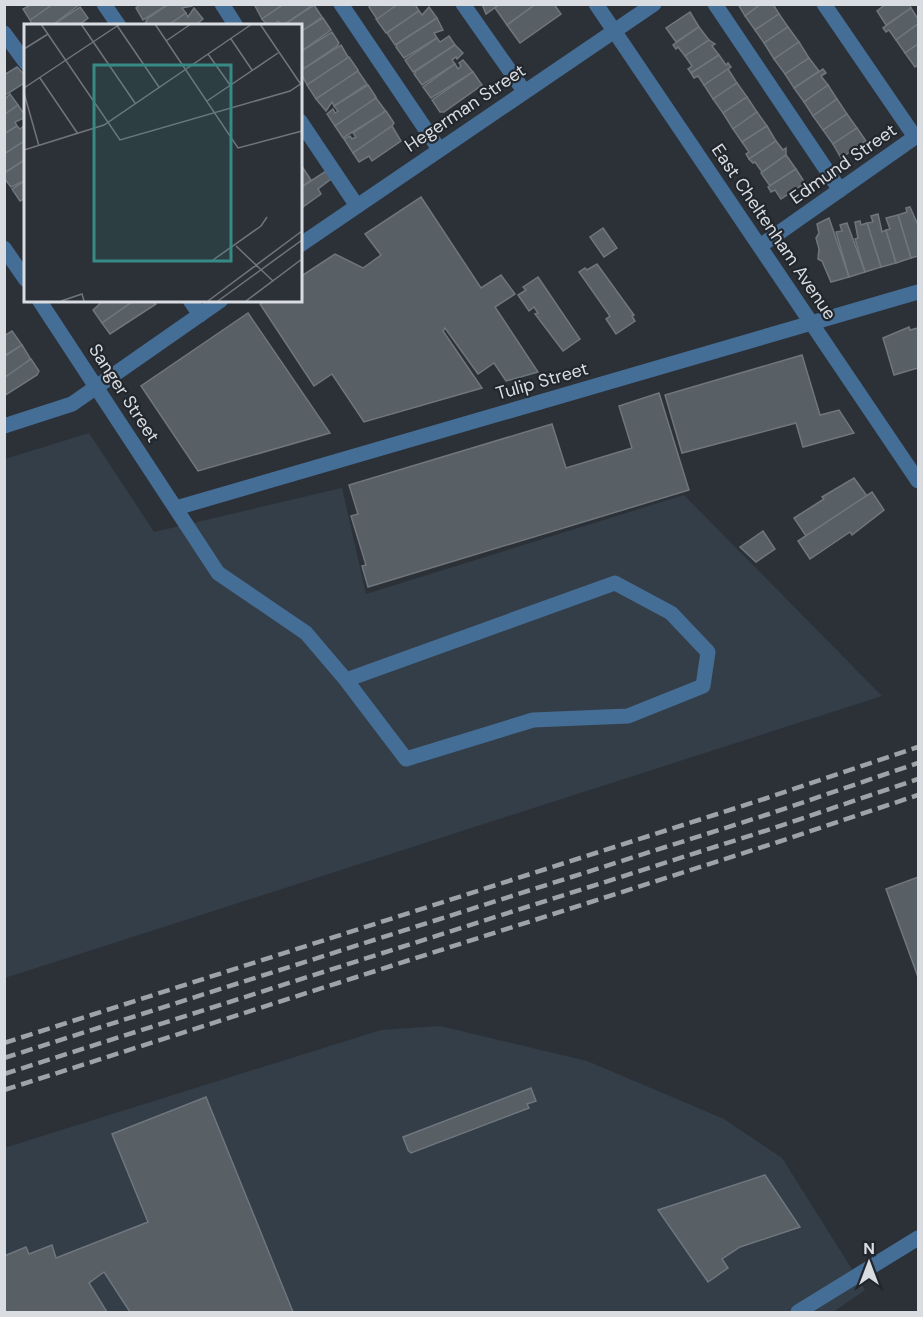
<svg xmlns="http://www.w3.org/2000/svg" width="923" height="1317" font-family="'DM Sans',sans-serif">
	<style>
		.built { fill: #343e48 }
		.building { fill: #585f65; stroke: #6f767d; stroke-width: 1.5 }
		.lines { fill: none; stroke-linecap: round; stroke-linejoin: round }
		.minor { stroke: #456e97; stroke-width: 15 }
		.rail { stroke: #9fa3a8; stroke-width: 4.5; stroke-dasharray: 12 6; stroke-linecap: butt }
		.labels { text-anchor: middle; dominant-baseline: central; stroke-width: 4.5; stroke-linejoin: round; paint-order: stroke }
		.street-label { font-size: 18px; fill: #d9dce0; stroke: #22272d }
		.inset-road { fill: none; stroke: #71757b; stroke-width: 1.5 }
		.view { fill: #378a85; fill-opacity: 0.15; stroke: #378a85; stroke-width: 3 }
		.inset-edge { fill: none; stroke: #d9dce0; stroke-width: 3 }
	</style>
	<rect width="100%" height="100%" fill="#2c3138"/>
	<!-- built -->
	<g class="built">
		<polygon points="89,433 154,532 342,488 366,594 684,495 882,696 5,978 5,459"/>
		<polygon points="440,1026 587,1061 724,1119 782,1158 865,1290 833,1312 5,1312 4,1148 381,1030"/>
	</g>
	<!-- building -->
	<g class="building">
		<polygon points="53,4 79,5 51,26 45,23 33,26 30,20"/>
		<polygon points="53,4 30,20 23,9 32,4"/>
		<polygon points="141,4 169,4 143,20 136,8"/>
		<polygon points="169,4 191,4 192,6 182,8 186,13 167,26 144,26 147,19"/>
		<polygon points="254,4 284,4 262,19"/>
		<polygon points="284,4 310,4 311,6 282,26 278,21 273,26 268,26 262,19"/>
		<polygon points="398,4 419,4 416,6 419,11 386,33 376,19"/>
		<polygon points="398,4 377,19 369,7 372,4"/>
		<polygon points="482,4 500,4 486,14"/>
		<polygon points="500,4 536,4 507,25 495,8"/>
		<polygon points="536,4 554,4 561,14 520,43 507,25"/>
		<polygon points="738,4 761,4 745,16"/>
		<polygon points="761,4 773,4 779,14 755,30 745,16"/>
		<polygon points="886,4 909,4 911,8 886,25 877,11"/>
		<polygon points="314,5 322,17 300,32 300,26 282,26"/>
		<polygon points="80,7 88,18 78,26 51,26"/>
		<polygon points="429,7 437,18 395,45 387,33 419,11 422,15"/>
		<polygon points="194,8 203,19 194,26 167,26 186,13 188,17"/>
		<polygon points="911,8 918,19 918,24 896,40 889,30 886,32 883,28"/>
		<polygon points="690,12 699,27 676,42 666,28"/>
		<polygon points="779,14 788,27 764,43 755,30"/>
		<polygon points="323,18 331,30 300,52 300,32"/>
		<polygon points="437,18 443,30 434,33 437,38 404,58 396,47 397,44"/>
		<polygon points="918,24 918,44 905,53 896,40"/>
		<polygon points="699,27 709,40 685,56 678,47 676,49 673,45"/>
		<polygon points="788,27 799,42 774,59 764,43"/>
		<polygon points="332,32 339,43 337,46 300,71 300,52"/>
		<polygon points="449,36 455,45 413,72 405,60 437,38 440,42"/>
		<polygon points="709,40 715,44 712,46 719,55 691,73 688,69 692,66 685,56"/>
		<polygon points="799,42 809,58 785,74 774,59"/>
		<polygon points="918,44 918,65 915,67 905,53"/>
		<polygon points="341,45 348,57 346,59 307,85 300,71"/>
		<polygon points="455,45 463,53 457,59 456,57 452,60 455,64 422,85 414,74 416,71"/>
		<polygon points="719,55 726,65 728,63 731,67 704,85 698,76 694,78 691,73"/>
		<polygon points="349,57 358,70 356,73 316,99 307,85"/>
		<polygon points="809,58 819,71 794,88 785,74"/>
		<polygon points="463,60 473,72 431,98 423,87 455,64 458,69 461,66 459,63"/>
		<polygon points="17,67 25,75 26,82 4,96 4,75"/>
		<polygon points="728,69 737,83 713,99 704,85"/>
		<polygon points="823,69 826,73 821,76 828,85 804,102 794,88"/>
		<polygon points="358,71 367,84 334,106 332,102 326,111 316,99"/>
		<polygon points="473,72 482,85 444,112 440,112 432,100"/>
		<polygon points="737,83 747,97 723,113 713,99"/>
		<polygon points="368,85 376,97 374,100 335,126 327,114 333,109 335,113 338,111 334,106"/>
		<polygon points="828,85 837,99 813,116 804,102"/>
		<polygon points="10,94 18,105 4,115 4,100"/>
		<polygon points="747,97 757,112 733,129 723,113"/>
		<polygon points="376,98 385,110 383,113 343,138 335,126"/>
		<polygon points="837,99 847,114 823,130 813,116"/>
		<polygon points="18,105 26,117 15,122 17,126 4,134 4,115"/>
		<polygon points="386,111 394,123 392,126 353,153 344,139 350,136 352,139 356,137 353,133"/>
		<polygon points="757,112 767,126 742,142 733,129"/>
		<polygon points="847,114 857,128 833,144 823,130"/>
		<polygon points="26,124 26,140 4,154 4,134 17,126 20,129"/>
		<polygon points="392,126 401,141 372,161 369,156 359,162 353,153"/>
		<polygon points="767,126 776,141 749,159 746,154 749,152 742,142"/>
		<polygon points="857,128 866,141 841,158 833,144"/>
		<polygon points="26,140 26,159 4,173 4,154"/>
		<polygon points="776,141 783,150 786,148 786,155 762,172 755,162 753,163 749,159"/>
		<polygon points="786,155 796,169 770,186 761,173"/>
		<polygon points="26,159 26,180 11,187 4,178 5,173"/>
		<polygon points="303,168 311,180 300,188 300,170"/>
		<polygon points="796,169 805,183 781,199 775,190 771,192 768,187"/>
		<polygon points="326,171 331,179 318,189 321,194 300,209 300,188"/>
		<polygon points="26,180 26,198 20,201 12,189"/>
		<polygon points="421,197 481,288 501,275 515,294 495,307 538,372 506,381 494,363 478,374 445,328 443,331 482,388 364,422 332,374 314,386 260,304 266,300 300,300 300,277 335,254 363,268 381,255 365,234"/>
		<polygon points="910,207 918,225 918,256 911,258 898,215 907,212 906,208"/>
		<polygon points="878,214 882,232 886,230 896,263 881,267 867,223 873,222 871,216"/>
		<polygon points="898,215 911,258 896,263 886,230 890,229 886,218"/>
		<polygon points="829,218 849,277 831,282 822,261 818,259 819,249 816,238 819,233 817,224"/>
		<polygon points="860,221 861,225 867,223 881,267 865,272 855,239 858,238 855,222"/>
		<polygon points="847,223 865,272 849,277 836,232 842,231 840,225"/>
		<polygon points="603,228 617,248 604,257 590,237"/>
		<polygon points="597,264 634,315 632,316 635,321 616,334 606,319 610,316 579,272 585,268 587,270"/>
		<polygon points="538,277 580,339 563,351 535,314 538,313 534,307 529,311 518,295 526,290 523,287"/>
		<polygon points="104,300 135,300 102,323 93,310"/>
		<polygon points="135,300 153,300 156,304 110,334 102,323"/>
		<polygon points="248,313 330,433 198,471 141,386"/>
		<polygon points="909,327 910,330 918,328 918,368 894,375 883,338"/>
		<polygon points="12,331 22,345 4,356 4,336"/>
		<polygon points="22,345 30,358 28,362 4,378 4,357"/>
		<polygon points="802,355 820,415 839,410 854,433 803,447 796,423 682,453 665,395"/>
		<polygon points="31,359 39,371 37,375 4,396 4,378"/>
		<polygon points="659,393 689,490 368,587 362,566 366,565 351,516 358,514 349,485 552,424 566,468 632,448 619,406"/>
		<polygon points="854,478 867,496 806,536 794,518 824,499 822,497"/>
		<polygon points="872,492 884,510 852,535 850,532 810,559 798,541"/>
		<polygon points="763,531 775,549 756,562 740,547"/>
		<polygon points="918,877 918,977 886,889"/>
		<polygon points="531,1088 536,1101 527,1104 529,1108 411,1153 408,1150 403,1137"/>
		<polygon points="206,1097 293,1312 130,1312 104,1272 89,1283 107,1312 4,1312 4,1256 26,1247 29,1254 52,1245 56,1258 148,1222 112,1134"/>
		<polygon points="765,1175 800,1227 740,1247 722,1259 728,1268 708,1282 658,1210"/>
	</g>
	<g class="lines">
		<!-- minor -->
		<g class="minor">
			<polyline points="104,4 119,26"/>
			<polyline points="222,4 236,26"/>
			<polyline points="341,4 439,149"/>
			<polyline points="463,4 524,91"/>
			<polyline points="596,4 918,481"/>
			<polyline points="715,4 840,190"/>
			<polyline points="824,4 915,137"/>
			<polyline points="4,33 26,63"/>
			<polyline points="300,121 357,206"/>
			<polyline points="300,245 654,4"/>
			<polyline points="760,246 918,135"/>
			<polyline points="4,248 26,280"/>
			<polyline points="39,300 218,573 306,633 346,680 406,759 533,720 628,716 703,686 708,652 671,613 615,583 346,680"/>
			<polyline points="190,300 200,315"/>
			<polyline points="4,426 72,404 221,300"/>
			<polyline points="176,508 918,292"/>
			<polyline points="798,1312 918,1238"/>
		</g>
		<!-- rail -->
		<g class="rail">
			<polyline points="4,1043 764,799 918,747"/>
			<polyline points="4,1058 769,814 918,763"/>
			<polyline points="4,1074 774,828 918,779"/>
			<polyline points="4,1090 778,842 918,795"/>
		</g>
	</g>
	<g class="labels">
		<!-- street labels -->
		<g class="street-label">
			<text transform="translate(465 108) rotate(-34)">Hegerman Street</text>
			<text transform="translate(843 164) rotate(-35)">Edmund Street</text>
			<text transform="translate(774 232) rotate(56)">East Cheltenham Avenue</text>
			<text transform="translate(542 381) rotate(-16)">Tulip Street</text>
			<text transform="translate(124 393) rotate(57)">Sanger Street</text>
		</g>
	</g>
	<!-- overview -->
	<g transform="translate(24 24)">
		<rect width="278" height="278" fill="#2c3138"/>
		<path class="inset-road" d="M17 0 96 116 266 67 278 59M57 0 111 79M92 0 135 63M131 0 214 124 278 107M236 0 278 62M207 15 228 46M142 17 167 0M0 25 24 10M184 30 206 61M16 54 54 110M0 64 96 0M0 69 15 122M183 77 254 29M0 126 80 101 228 0M212 222 249 257M189 236 237 202 243 193M37 277 58 270 60 277M184 277 278 207M194 277 278 216M222 277 278 235"/>
		<path class="view" d="M70 41H207V237H70Z"/>
		<rect width="278" height="278" class="inset-edge"/>
	</g>
	<!-- border -->
	<rect width="923" height="1317" fill="none" stroke="#d9dce0" stroke-width="12"/>
	<!-- north arrow -->
	<g transform="translate(869 1263)" stroke="#22272d" stroke-width="4.5" paint-order="stroke">
	<path d="M0-4.5L10 22L0 15L-10 22Z" fill="#d9dce0"/>
	<text y="-9" font-size="16" font-weight="bold" text-anchor="middle" fill="#d9dce0">N</text>
	</g>
</svg>
